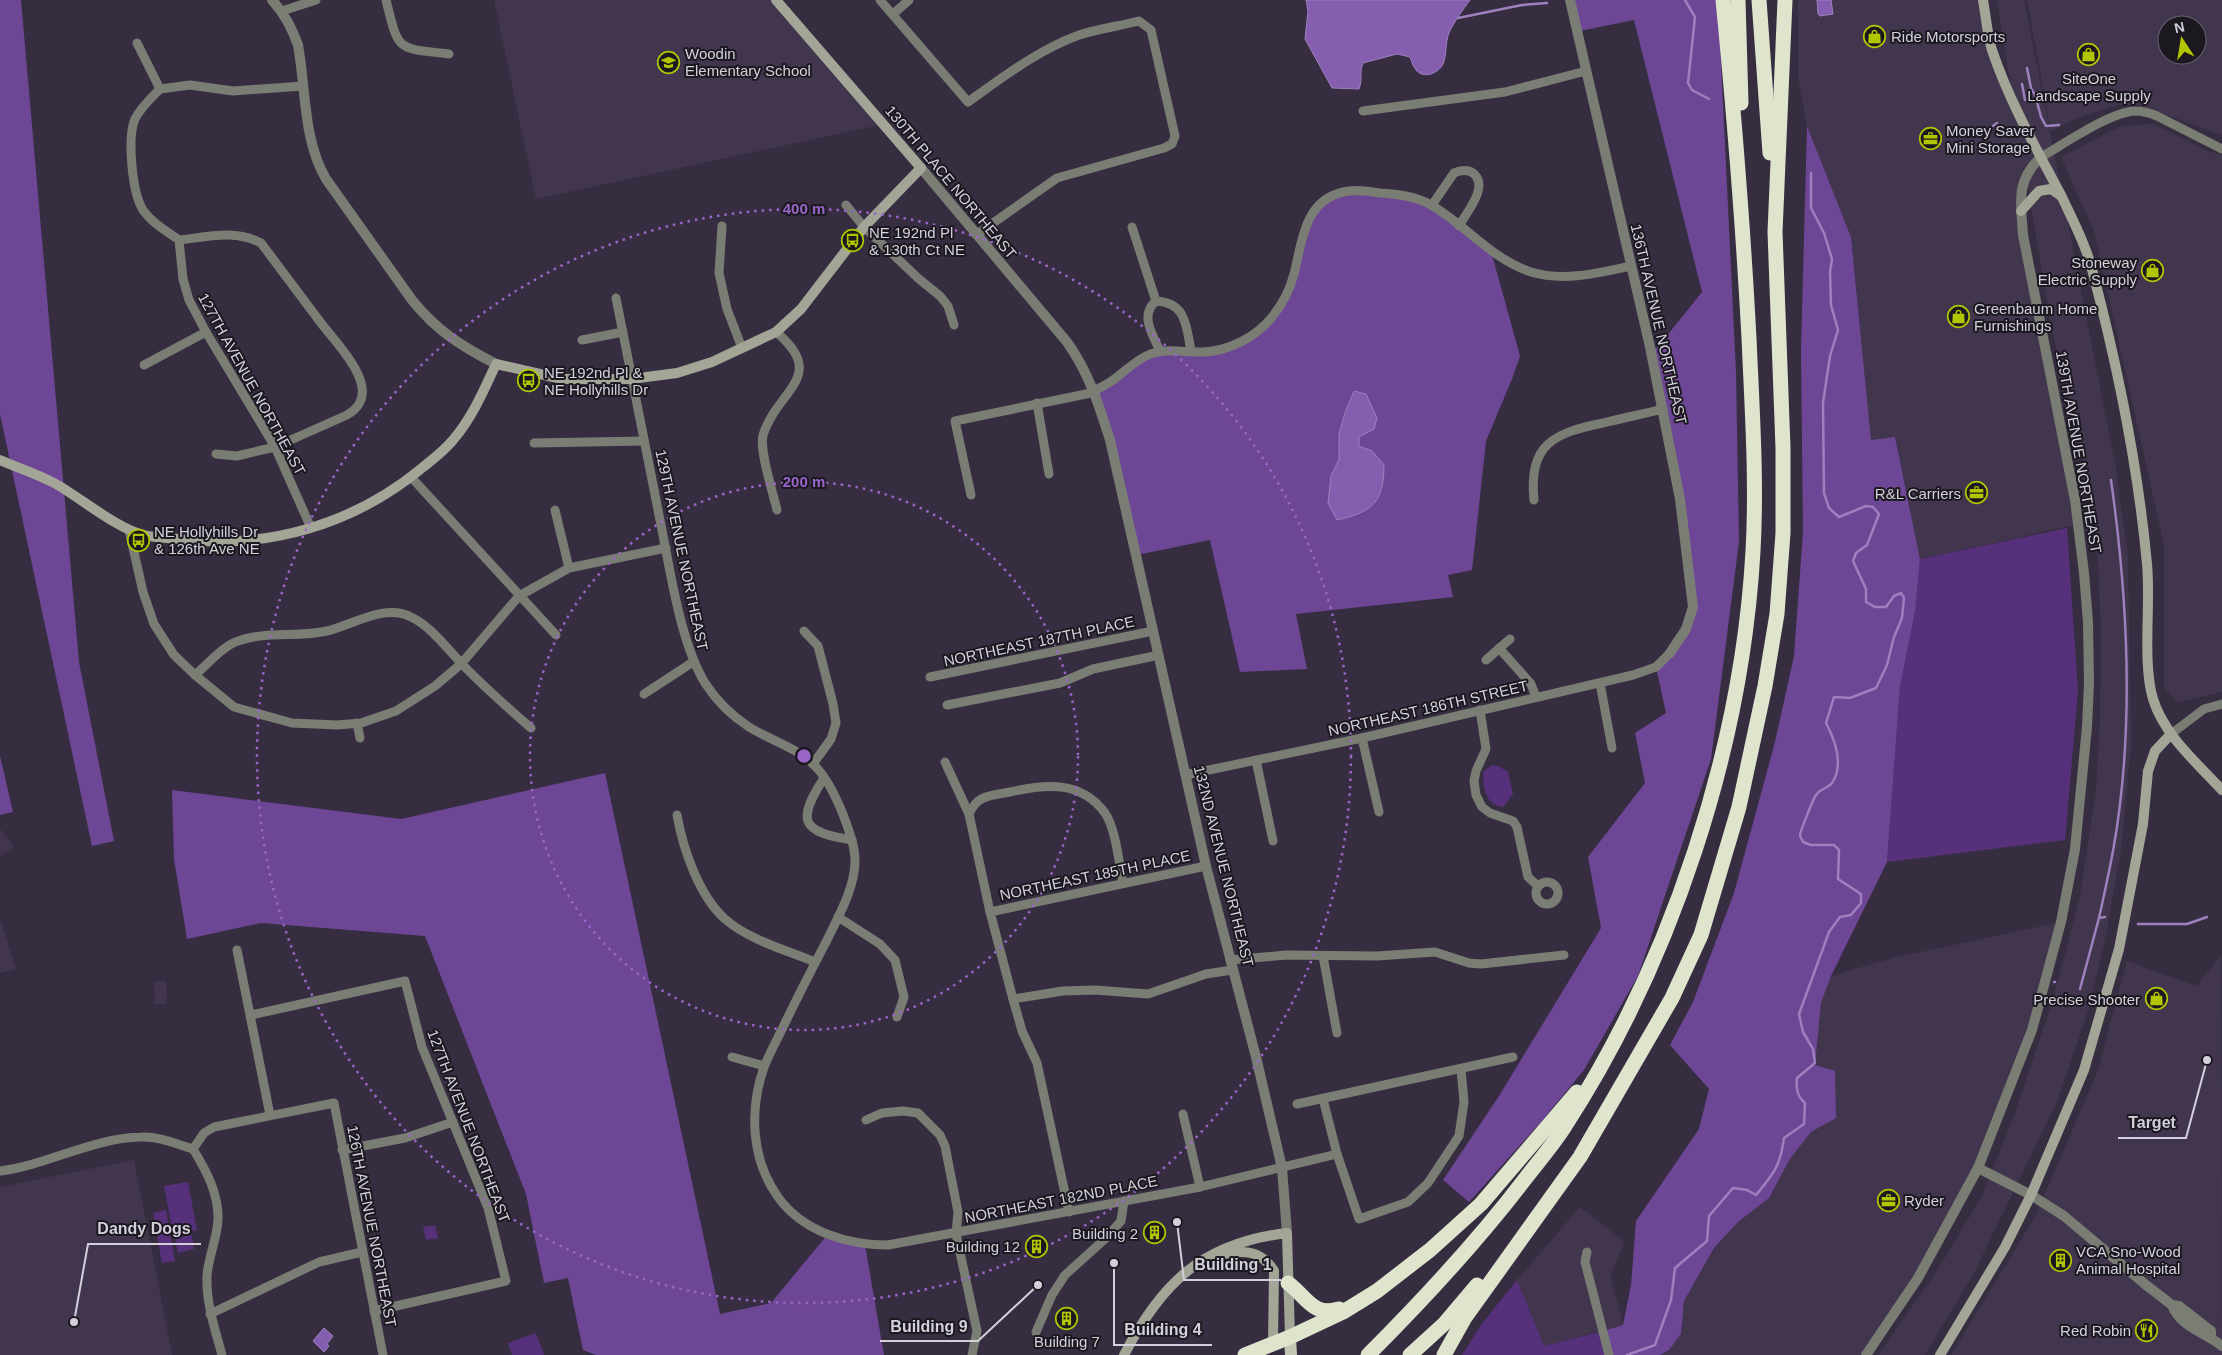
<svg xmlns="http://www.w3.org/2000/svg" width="2222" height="1355" font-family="Arial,sans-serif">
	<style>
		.built { fill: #41364e; fill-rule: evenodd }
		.green { fill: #56307b }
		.forest { fill: #6d4696 }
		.water { fill: #855eb0; stroke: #9d80bd }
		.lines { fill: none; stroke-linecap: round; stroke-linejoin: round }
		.stream { stroke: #9d80bd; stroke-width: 2.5 }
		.minor { stroke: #7a7d73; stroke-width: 9 }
		.tertiary { stroke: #7a7d73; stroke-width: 10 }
		.secondary { stroke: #a3a697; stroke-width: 10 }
		.primary { stroke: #c2c7b3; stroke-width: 12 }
		.motorway { stroke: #dfe4cc; stroke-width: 15 }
		.ring { fill: none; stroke: #9a65c9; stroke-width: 2.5; stroke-dasharray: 2.5 5 }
		.labels { text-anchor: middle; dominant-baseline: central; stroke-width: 4; stroke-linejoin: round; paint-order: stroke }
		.poi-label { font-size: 15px; fill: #d4d0db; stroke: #1c1820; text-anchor: start }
		.street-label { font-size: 15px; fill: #d4d0db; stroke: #1c1820 }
		.centre { fill: #9a65c9; stroke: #1c1820; stroke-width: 2.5 }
		.ring-label { font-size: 15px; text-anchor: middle; font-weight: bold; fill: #9a65c9; stroke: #1c1820; stroke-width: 4; stroke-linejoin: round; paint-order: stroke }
		.leader { fill: none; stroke: #d4d0db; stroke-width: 2 }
		.callout-dot { fill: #d4d0db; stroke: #1c1820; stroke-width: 2 }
		.callout-label { font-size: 16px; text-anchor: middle; font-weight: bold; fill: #d4d0db; stroke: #1c1820; stroke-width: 4; stroke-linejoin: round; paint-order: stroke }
	</style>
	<rect width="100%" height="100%" fill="#362e40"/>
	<!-- built -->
	<g class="built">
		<polygon points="494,0 777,0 884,124 536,199"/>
		<polygon points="1798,0 1984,0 1991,47 2013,99 1997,0 2024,0 2115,463 2128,557 2131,745 2121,850 2104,945 2088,1011 2057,1102 1973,1275 1925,1355 1878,1355 1935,1274 1982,1196 2015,1113 2054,996 2080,897 2096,790 2100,720 2101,630 2098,561 2091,491 2052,330 2027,181 2021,211 2079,524 1920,559 1895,437 1871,441 1851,237 1807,126 1798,78"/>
		<path d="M2027 0H2222V135L2139 105H2117L2078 118 2051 131ZM2167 25H2197V55H2167Z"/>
		<polygon points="2154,124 2208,151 2222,155 2222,692 2178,702 2164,688 2164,545 2094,231 2061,157 2121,126"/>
		<polygon points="0,829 14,846 0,857"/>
		<polygon points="0,918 16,969 0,973"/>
		<polygon points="2061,922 2032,1030 1978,1168 1866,1355 1660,1355 1669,1350 1681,1334 1684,1301 1714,1248 1738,1222 1769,1198 1790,1159 1811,1132 1836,1117 1815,1065 1821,1003 1831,976 1893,958"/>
		<polygon points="2221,956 2222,1355 1951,1355 2035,1217 2098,1070 2127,961 2196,986"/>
		<polygon points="166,981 167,1004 155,1004 154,982"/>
		<polygon points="134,1160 172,1355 0,1355 0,1187"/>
		<polygon points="1580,1207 1625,1242 1610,1275 1623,1325 1544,1346 1517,1280"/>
	</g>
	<!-- green -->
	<g class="green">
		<polygon points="2067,528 2078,691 2065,840 1887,862 1900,687 1915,611 1920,559"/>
		<path d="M1492 765 1498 766 1508 772 1513 794 1503 807C1486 806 1483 787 1483 772Z"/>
		<polygon points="188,1182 197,1230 173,1234 164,1186"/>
		<polygon points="166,1210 175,1261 162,1263 153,1213"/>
		<polygon points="435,1225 438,1238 426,1240 423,1227"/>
		<polygon points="192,1235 194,1249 178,1253 175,1238"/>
		<polygon points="1517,1280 1544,1346 1603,1331 1609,1355 1462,1355 1481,1325"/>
		<polygon points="536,1333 544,1355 512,1355 508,1343"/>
	</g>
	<!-- forest -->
	<g class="forest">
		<polygon points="0,0 21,0 79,662 114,841 92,846 0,414"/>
		<polygon points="1574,0 1718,0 1736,372 1739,542 1711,759 1638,976 1584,1070 1540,1123 1469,1202 1443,1180 1499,1096 1601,928 1588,857 1645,783 1635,733 1666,713 1656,667 1670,653 1693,607 1689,547 1650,347 1657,348 1702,292 1634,20 1580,31"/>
		<polygon points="1807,126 1851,237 1871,440 1895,437 1920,559 1915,611 1900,687 1887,862 1831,976 1821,1003 1815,1065 1835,1071 1836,1118 1811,1132 1790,1159 1769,1198 1738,1222 1714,1248 1684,1301 1681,1334 1669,1350 1660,1355 1609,1355 1603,1331 1623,1325 1631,1285 1636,1221 1699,1129 1709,1089 1670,1045 1693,1002 1734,893 1775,742 1794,656 1803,532 1801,351"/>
		<polygon points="1343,192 1417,199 1491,251 1520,356 1512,379 1486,441 1472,570 1448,575 1453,597 1296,614 1307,669 1240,672 1210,540 1137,555 1096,392 1148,355 1203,352 1251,336 1285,297 1308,218"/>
		<polygon points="0,756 13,812 0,815"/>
		<polygon points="605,773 720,1314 771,1303 828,1234 865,1245 884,1355 596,1355 583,1350 568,1278 544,1283 526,1194 425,936 261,923 187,939 174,859 172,790 401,819"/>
	</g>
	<!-- water -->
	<g class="water">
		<path d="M1306 0H1470C1464 8 1452 25 1449 33 1445 43 1447 55 1443 64 1439 73 1424 79 1417 71 1413 67 1412 62 1410 57L1397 54 1363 63C1359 72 1363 80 1359 89L1332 88 1305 39 1308 11Z"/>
		<polygon points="1817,0 1831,0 1833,14 1820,16 1818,14"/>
		<path d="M1354 391 1366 394 1377 418 1374 429 1359 437V446L1372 451 1384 465C1384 503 1372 512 1337 520L1328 503 1331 476 1339 459V434L1345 413Z"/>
		<polygon points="324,1328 333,1336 327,1344 329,1346 324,1352 313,1341"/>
	</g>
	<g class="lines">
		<!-- stream -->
		<g class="stream">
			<polyline points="1685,0 1695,17 1688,83 1692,90 1709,99"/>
			<polyline points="1458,18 1522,5 1547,3"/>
			<polyline points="2027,68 2031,88 2036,97"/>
			<polyline points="2022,84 2025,100"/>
			<polyline points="2036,98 2041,117 2046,126 2059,125"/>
			<polyline points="1993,126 1997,123"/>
			<path d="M2099 918C2104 895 2109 873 2113 851 2135 730 2128 600 2111 480"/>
			<polyline points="2138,924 2187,924 2207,917"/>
			<polyline points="2054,982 2055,982"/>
			<polyline points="2080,989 2099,918 2105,917"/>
			<path d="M1627 1355 1655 1345 1671 1300 1675 1268 1707 1241 1709 1216 1733 1188 1747 1190 1756 1195C1774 1173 1780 1167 1784 1138L1804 1124 1805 1103C1797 1096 1796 1089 1797 1078L1815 1063 1813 1049 1803 1032 1799 1014 1829 932 1840 917 1851 915 1861 903V894L1838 879 1839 850 1834 845H1811L1803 842C1802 839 1800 837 1800 835 1800 832 1814 797 1816 795 1820 789 1828 788 1832 783 1844 765 1835 740 1826 723L1834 697 1850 698 1876 688 1887 665 1894 637 1902 618 1904 598 1901 593 1894 596 1886 607H1875L1866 602V589L1853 561 1856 553 1867 545 1879 514 1873 507 1866 506 1839 517 1829 508 1824 493 1823 403 1830 356 1838 330 1831 305 1830 272 1832 259 1824 233 1811 208V173"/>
		</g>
		<!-- minor -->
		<g class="minor">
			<path d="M386 0C399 52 396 48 449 54"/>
			<path d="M880 0 968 102C1003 77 1038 50 1079 35 1098 29 1119 26 1139 21L1151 30 1175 136 1172 144 1164 148 1057 178 976 235"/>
			<polyline points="282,11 316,0"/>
			<polyline points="893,14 909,0"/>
			<polyline points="137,43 160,89"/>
			<path d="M160 89C151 98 141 107 135 119 127 137 132 193 143 210 152 223 166 231 179 240L183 279 189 300 206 332 275 447 311 528"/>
			<polyline points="160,89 190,85 233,91 303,86"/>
			<polyline points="1363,111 1505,92 1586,71"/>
			<path d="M2041 157C2064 144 2110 112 2135 111 2143 111 2150 113 2157 116L2222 149"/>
			<polyline points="846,205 864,227 919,279 940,296 948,306 954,325"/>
			<path d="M1432 205 1454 173C1461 170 1467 169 1473 173 1490 186 1466 213 1459 226"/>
			<polyline points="722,226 719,273 727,309 742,348"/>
			<path d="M1132 227 1156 301C1139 315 1153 335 1160 351"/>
			<path d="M179 240C206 237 236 229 261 243 281 270 301 296 321 323 334 340 359 366 362 387 364 401 357 409 347 415L275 447 237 456 216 454"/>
			<path d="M616 298C630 372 645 446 660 520 670 569 680 642 705 683 716 700 732 716 749 727 770 740 795 747 813 764 827 777 837 799 844 817 849 831 855 846 855 861 855 888 838 917 827 940 813 967 799 994 786 1021 779 1036 770 1052 764 1067 749 1111 751 1159 778 1197 803 1232 848 1245 888 1245L1200 1187 1337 1154"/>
			<path d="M1156 301C1187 303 1186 326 1191 351"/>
			<path d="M776 332C829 376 777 390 763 435 759 450 773 493 777 510"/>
			<polyline points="582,340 623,332"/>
			<polyline points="144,365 206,332"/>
			<path d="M1094 390C1116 383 1128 364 1148 355 1165 347 1185 353 1203 352 1229 351 1256 337 1272 317 1282 305 1290 289 1294 274 1302 242 1304 201 1343 192 1355 189 1368 191 1380 193 1397 194 1415 196 1431 205 1466 225 1491 259 1531 272 1564 282 1598 273 1631 266"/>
			<polyline points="1037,403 1049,474"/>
			<polyline points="534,443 644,441"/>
			<polyline points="411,477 556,635"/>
			<polyline points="971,495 955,421 1096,392"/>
			<path d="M1534 500C1528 444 1554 433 1603 423 1623 418 1643 414 1663 409"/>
			<polyline points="555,510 569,568"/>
			<polyline points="129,530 143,592 154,624 174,655 195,675 234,707 292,723 337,725 361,723 396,711 435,686 461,664 519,596 569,568 666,548"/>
			<polyline points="804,631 818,646 833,704 836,723 831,739 813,764"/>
			<polyline points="1499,648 1531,684 1536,697"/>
			<polyline points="1486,660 1510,639"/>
			<path d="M195 675C207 665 219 650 233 643 262 630 297 638 327 631 353 625 385 603 411 617 432 627 448 650 464 666 485 688 508 708 531 728"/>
			<polyline points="930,677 1153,631"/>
			<polyline points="1600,683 1612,748"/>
			<polyline points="644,694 693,662"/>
			<polyline points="947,705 1060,683 1093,669 1159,655"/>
			<polyline points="1480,710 1486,749 1476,771 1474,781 1476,795 1482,807 1490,813 1513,821 1517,827 1528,877 1538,886"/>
			<polyline points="357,723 360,738"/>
			<polyline points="2171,734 2204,709 2222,704"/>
			<polyline points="1362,738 1379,812"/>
			<polyline points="1256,760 1273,841"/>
			<polyline points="945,762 969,814 990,912 1013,999 1022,1031 1037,1063 1069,1212"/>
			<polyline points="1185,775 1362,738 1633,675 1656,667 1670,653"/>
			<path d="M824 778C796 821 801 832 852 840"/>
			<path d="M969 814C978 794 991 796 1010 792 1045 784 1081 780 1105 813 1116 829 1119 864 1123 883"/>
			<path d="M677 815C683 849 699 896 725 919 749 940 786 950 815 962"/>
			<circle cx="1547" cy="893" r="11"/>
			<polyline points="990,912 1206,866"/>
			<polyline points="838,917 880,944 895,960 904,997 897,1017"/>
			<polyline points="237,950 270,1115"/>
			<polyline points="1323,956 1337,1033"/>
			<polyline points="1230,960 1286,955 1377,956 1435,952 1469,963 1481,964 1564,955"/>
			<polyline points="1013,999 1063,991 1095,990 1148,994 1206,974 1232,970"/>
			<polyline points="251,1015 405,981 422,1047 488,1208 506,1281 374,1311"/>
			<polyline points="732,1057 764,1066"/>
			<polyline points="1323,1099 1337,1154 1359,1219 1408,1202 1428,1183 1459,1136 1464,1102 1461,1069"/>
			<polyline points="1297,1104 1513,1057"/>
			<polyline points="1183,1114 1200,1187"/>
			<polyline points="866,1120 882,1113 903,1111 918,1113 940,1135 945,1146 958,1212 956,1234 977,1331 972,1355"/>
			<polyline points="193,1149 204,1133 214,1127 334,1103 383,1355"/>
			<path d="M193 1149C206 1170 219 1194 218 1220 217 1239 208 1258 207 1276 206 1304 215 1329 222 1355"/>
			<polyline points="342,1150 405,1138 453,1122"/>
			<path d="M0 1171C48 1165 92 1138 141 1137 159 1136 176 1144 193 1149"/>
			<polyline points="1587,1252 1585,1262 1609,1355"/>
			<polyline points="210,1314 319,1262 362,1252"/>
			<polyline points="1036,1332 1052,1295 1065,1275 1106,1238 1121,1221 1124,1201"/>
		</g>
		<!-- tertiary -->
		<g class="tertiary">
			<path d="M272 0C285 14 292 28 298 45 306 89 303 140 326 179L412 300C437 331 461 346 496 364"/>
			<polyline points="1570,0 1650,347 1680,499 1693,607 1686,629 1670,653"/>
			<path d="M921 168 1067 342C1089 373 1099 405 1110 440L1206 866 1256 1057 1282 1168 1287 1233"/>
			<polyline points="1978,1168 2031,1195 2064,1216 2146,1285 2172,1305 2179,1306 2211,1331 2211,1337"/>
			<path d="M2172 1305C2180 1327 2206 1333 2222 1346"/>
			<path d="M1866 1355 1918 1278 1978 1168 2032 1030 2061 922 2075 849 2087 727 2089 683 2088 622 2084 573 2075 500 2023 235C2021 202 2015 182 2041 157"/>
		</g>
		<!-- secondary -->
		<g class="secondary">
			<path d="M1983 0C1986 16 1987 34 1992 50 2009 101 2036 148 2061 195 2073 221 2086 245 2093 273 2118 368 2138 466 2147 564 2151 604 2142 662 2153 699 2164 735 2197 763 2222 790"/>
			<polyline points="2021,211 2039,191 2051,189 2061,196"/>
			<path d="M0 460C18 468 38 474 56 484 82 499 116 528 144 535 155 538 167 538 178 539 266 550 353 525 422 468 433 459 444 451 453 440 472 418 484 390 496 364L562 379H631L677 373 712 362 776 332 801 309 864 227 921 168 776 0"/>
			<path d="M1225 1254C1246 1249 1262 1252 1274 1271L1273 1343"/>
			<path d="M1124 1355C1162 1282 1203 1243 1287 1233L1290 1337"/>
			<polyline points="1940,1355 2005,1247 2031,1195 2084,1070 2119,949 2143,824 2148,771 2155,751 2171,734"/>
		</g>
		<!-- primary -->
		<polyline class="primary" points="1290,1337 1291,1355"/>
		<!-- motorway -->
		<g class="motorway">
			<polyline points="1738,0 1741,103"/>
			<polyline points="1759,0 1770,153"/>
			<path d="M1288 1283C1307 1297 1313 1317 1339 1309"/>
			<polyline points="1245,1355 1290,1337 1343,1312 1377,1291 1430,1250 1481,1204 1577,1092"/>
			<path d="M1368 1355C1424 1299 1477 1242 1525 1179 1538 1162 1553 1145 1565 1126 1672 961 1742 748 1753 551 1757 480 1752 409 1749 338 1743 225 1734 113 1723 0"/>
			<polyline points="1410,1355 1444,1324 1477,1285"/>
			<polyline points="1444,1355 1464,1319 1580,1157 1672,998 1701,935 1739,807 1765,686 1777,614 1783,533 1783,448 1775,232 1785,0"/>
		</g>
	</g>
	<!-- distance rings -->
	<g class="ring">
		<circle cx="804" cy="756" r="274"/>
		<circle cx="804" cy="756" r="547"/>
	</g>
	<!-- icons -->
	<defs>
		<symbol id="shop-ring" viewBox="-11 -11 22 22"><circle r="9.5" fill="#1c1820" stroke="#b1c500" stroke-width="1.5"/><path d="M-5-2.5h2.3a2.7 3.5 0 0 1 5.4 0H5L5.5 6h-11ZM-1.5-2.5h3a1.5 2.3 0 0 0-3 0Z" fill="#b1c500"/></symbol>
		<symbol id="school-ring" viewBox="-11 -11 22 22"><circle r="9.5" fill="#1c1820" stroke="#b1c500" stroke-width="1.5"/><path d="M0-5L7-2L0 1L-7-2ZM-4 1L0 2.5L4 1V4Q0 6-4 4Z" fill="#b1c500"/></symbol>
		<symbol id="office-ring" viewBox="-11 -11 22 22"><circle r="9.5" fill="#1c1820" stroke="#b1c500" stroke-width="1.5"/><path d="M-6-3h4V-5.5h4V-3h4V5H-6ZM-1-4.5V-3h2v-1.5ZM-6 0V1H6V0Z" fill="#b1c500"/></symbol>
		<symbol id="bus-ring" viewBox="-11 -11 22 22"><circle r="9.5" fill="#1c1820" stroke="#b1c500" stroke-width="1.5"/><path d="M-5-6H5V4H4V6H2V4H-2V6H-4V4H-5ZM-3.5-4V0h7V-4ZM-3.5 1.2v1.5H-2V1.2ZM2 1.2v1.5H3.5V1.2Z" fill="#b1c500"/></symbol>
		<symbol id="building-ring" viewBox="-11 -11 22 22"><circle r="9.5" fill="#1c1820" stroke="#b1c500" stroke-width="1.5"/><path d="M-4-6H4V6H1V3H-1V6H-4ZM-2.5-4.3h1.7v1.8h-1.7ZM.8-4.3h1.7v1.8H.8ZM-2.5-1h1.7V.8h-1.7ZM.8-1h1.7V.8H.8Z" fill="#b1c500"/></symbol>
		<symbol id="restaurant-ring" viewBox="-11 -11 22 22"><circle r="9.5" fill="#1c1820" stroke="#b1c500" stroke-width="1.5"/><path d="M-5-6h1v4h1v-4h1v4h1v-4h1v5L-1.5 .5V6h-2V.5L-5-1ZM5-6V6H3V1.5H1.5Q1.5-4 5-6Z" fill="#b1c500"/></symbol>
	</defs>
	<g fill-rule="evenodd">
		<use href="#shop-ring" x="1862" y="24" width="25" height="25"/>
		<use href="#shop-ring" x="2076" y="42" width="25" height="25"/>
		<use href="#school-ring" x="656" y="50" width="25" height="25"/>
		<use href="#office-ring" x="1918" y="126" width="25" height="25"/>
		<use href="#bus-ring" x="840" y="228" width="25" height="25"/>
		<use href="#shop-ring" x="2140" y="258" width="25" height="25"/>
		<use href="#shop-ring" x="1946" y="304" width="25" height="25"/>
		<use href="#bus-ring" x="516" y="368" width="25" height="25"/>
		<use href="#office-ring" x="1964" y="480" width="25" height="25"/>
		<use href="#bus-ring" x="126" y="528" width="25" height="25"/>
		<use href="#shop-ring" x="2144" y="986" width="25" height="25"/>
		<use href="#office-ring" x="1876" y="1188" width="25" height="25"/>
		<use href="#building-ring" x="1142" y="1220" width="25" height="25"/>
		<use href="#building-ring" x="1024" y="1234" width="25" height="25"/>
		<use href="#building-ring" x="2048" y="1248" width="25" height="25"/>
		<use href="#building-ring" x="1054" y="1306" width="25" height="25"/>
		<use href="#restaurant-ring" x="2134" y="1318" width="25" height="25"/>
	</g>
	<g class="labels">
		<!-- poi labels -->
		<g class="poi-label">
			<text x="1891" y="36">Ride Motorsports</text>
			<text x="685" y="53">Woodin<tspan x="685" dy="17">Elementary School</tspan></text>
			<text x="2089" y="78" text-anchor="middle">SiteOne<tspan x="2089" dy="17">Landscape Supply</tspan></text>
			<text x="1946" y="130">Money Saver<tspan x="1946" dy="17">Mini Storage</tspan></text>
			<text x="869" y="232">NE 192nd Pl<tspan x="869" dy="17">&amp; 130th Ct NE</tspan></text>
			<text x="2137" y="262" text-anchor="end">Stoneway<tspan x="2137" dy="17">Electric Supply</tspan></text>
			<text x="1974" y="308">Greenbaum Home<tspan x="1974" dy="17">Furnishings</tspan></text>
			<text x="544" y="372">NE 192nd Pl &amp;<tspan x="544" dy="17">NE Hollyhills Dr</tspan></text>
			<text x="1961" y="493" text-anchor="end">R&amp;L Carriers</text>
			<text x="154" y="531">NE Hollyhills Dr<tspan x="154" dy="17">&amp; 126th Ave NE</tspan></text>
			<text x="2140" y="999" text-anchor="end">Precise Shooter</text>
			<text x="1904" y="1200">Ryder</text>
			<text x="1138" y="1233" text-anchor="end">Building 2</text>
			<text x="1020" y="1246" text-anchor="end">Building 12</text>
			<text x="2076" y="1251">VCA Sno-Wood<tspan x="2076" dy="17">Animal Hospital</tspan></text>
			<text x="2131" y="1330" text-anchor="end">Red Robin</text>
			<text x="1067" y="1341" text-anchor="middle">Building 7</text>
		</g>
		<!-- street labels -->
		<g class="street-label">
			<text transform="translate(951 182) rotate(50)">130TH PLACE NORTHEAST</text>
			<text transform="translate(1659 324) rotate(77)">136TH AVENUE NORTHEAST</text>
			<text transform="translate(252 384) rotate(61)">127TH AVENUE NORTHEAST</text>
			<text transform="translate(2079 452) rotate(80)">139TH AVENUE NORTHEAST</text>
			<text transform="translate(682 550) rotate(78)">129TH AVENUE NORTHEAST</text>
			<text transform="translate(1039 641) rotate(-12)">NORTHEAST 187TH PLACE</text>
			<text transform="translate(1428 708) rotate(-13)">NORTHEAST 186TH STREET</text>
			<text transform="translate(1224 866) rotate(76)">132ND AVENUE NORTHEAST</text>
			<text transform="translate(1095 875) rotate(-12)">NORTHEAST 185TH PLACE</text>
			<text transform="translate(469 1126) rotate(69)">127TH AVENUE NORTHEAST</text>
			<text transform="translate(1061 1199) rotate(-11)">NORTHEAST 182ND PLACE</text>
			<text transform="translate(372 1226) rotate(79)">126TH AVENUE NORTHEAST</text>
		</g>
	</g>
	<circle cx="804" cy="756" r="8" class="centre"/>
	<g class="ring-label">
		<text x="804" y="214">400 m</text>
		<text x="804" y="487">200 m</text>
	</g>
	<!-- callouts -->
	<path class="leader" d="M2207 1060L2186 1138H2118M74 1322L88 1244H201M1177 1222L1184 1280H1281M1038 1285L978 1341H880M1114 1263L1114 1345H1212"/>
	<g class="callout-dot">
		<circle cx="2207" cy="1060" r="5"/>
		<circle cx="74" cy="1322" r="5"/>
		<circle cx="1177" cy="1222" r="5"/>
		<circle cx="1038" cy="1285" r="5"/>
		<circle cx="1114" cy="1263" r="5"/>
	</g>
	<g class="callout-label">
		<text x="2152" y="1128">Target</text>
		<text x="144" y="1234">Dandy Dogs</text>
		<text x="1233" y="1270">Building 1</text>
		<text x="929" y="1332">Building 9</text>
		<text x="1163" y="1335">Building 4</text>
	</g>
	<!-- north arrow -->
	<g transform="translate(2182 40) rotate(348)"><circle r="24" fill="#1c1820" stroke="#66626b"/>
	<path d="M0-4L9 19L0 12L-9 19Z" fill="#b1c500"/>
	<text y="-8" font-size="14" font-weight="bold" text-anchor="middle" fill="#d4d0db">N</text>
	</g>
</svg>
